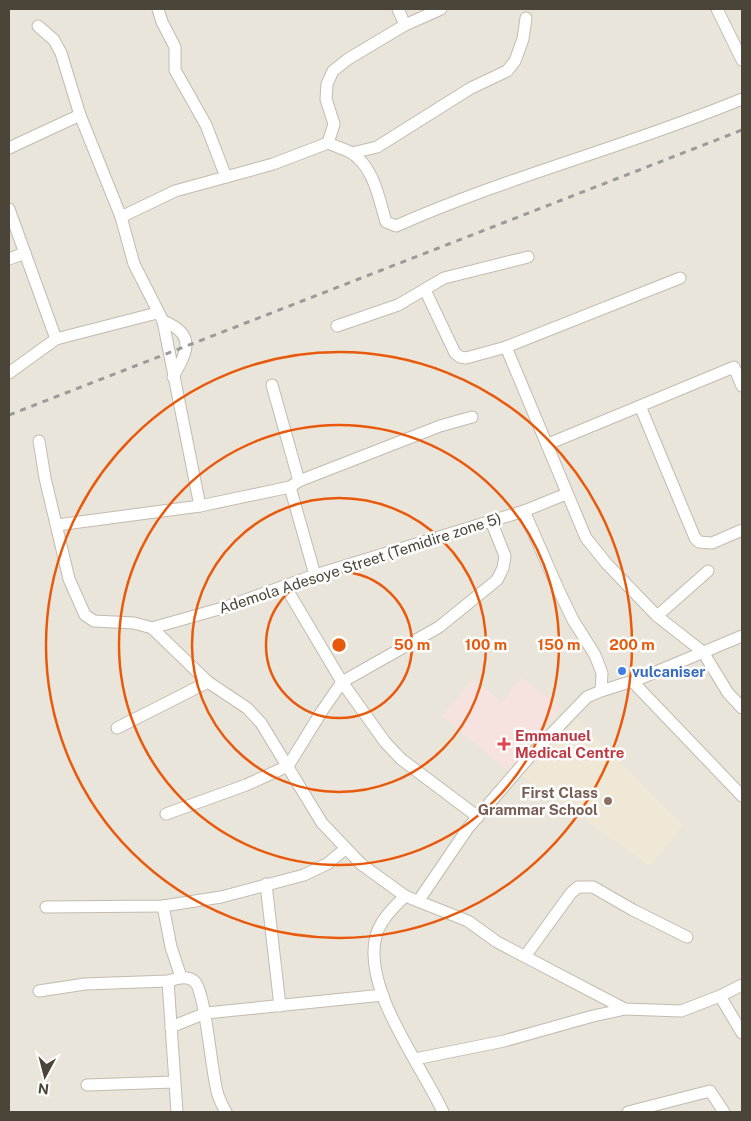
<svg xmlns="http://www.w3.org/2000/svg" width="751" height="1121" font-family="'Public Sans',sans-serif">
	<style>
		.residential { fill: #eae5da }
		.education { fill: #efe8d6 }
		.medical { fill: #f6e3e0 }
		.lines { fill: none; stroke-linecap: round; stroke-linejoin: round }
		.minor-casing { stroke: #c2bbae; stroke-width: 13 }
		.minor { stroke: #fff; stroke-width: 11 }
		.rail { stroke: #9a9a9a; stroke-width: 3; stroke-dasharray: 6 6; stroke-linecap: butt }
		.ring { fill: none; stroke: #e8590c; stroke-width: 2.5 }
		.shop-dot { fill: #3f7fe0; stroke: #fff; stroke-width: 2 }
		.health-dot { fill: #e0444e; stroke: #fff; stroke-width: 2 }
		.education-dot { fill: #8d6e63; stroke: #fff; stroke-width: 2 }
		.labels { text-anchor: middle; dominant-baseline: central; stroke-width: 5; stroke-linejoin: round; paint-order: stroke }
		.street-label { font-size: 15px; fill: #4b4439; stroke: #fff }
		.shop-label { font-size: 15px; font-weight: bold; fill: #366cbe; stroke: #fff; text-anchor: start }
		.health-label { font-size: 15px; font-weight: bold; fill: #be3a42; stroke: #fff; text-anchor: start }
		.education-label { font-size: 15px; font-weight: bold; fill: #785e54; stroke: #fff; text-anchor: end }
		.centre { fill: #e8590c; stroke: #fff; stroke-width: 2.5 }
		.ring-label { font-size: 15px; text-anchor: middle; font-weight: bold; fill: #e8590c; stroke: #fff; stroke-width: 5; stroke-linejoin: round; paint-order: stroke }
	</style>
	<rect width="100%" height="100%" fill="#f6f3ec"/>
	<!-- residential -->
	<rect class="residential" x="9" y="9" width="733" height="1103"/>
	<!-- education -->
	<polygon class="education" points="578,719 683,826 650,866 522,776"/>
	<!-- medical -->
	<polygon class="medical" points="522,677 561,709 509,771 442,716 473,679 502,702"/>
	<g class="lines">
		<defs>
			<g id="minor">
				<polyline points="158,9 162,22 175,47 175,70 206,125 226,177"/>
				<polyline points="398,9 405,25"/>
				<polyline points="717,9 742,60"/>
				<polyline points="38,26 54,40 61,53 80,115 121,217 134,264 163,321 200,506"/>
				<polyline points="328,143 334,124 326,99 327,84 333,71 348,59 405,25 441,9"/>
				<polyline points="9,148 80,115"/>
				<polyline points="352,153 377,147 471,88 507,71 515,61 523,39 526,18"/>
				<polyline points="9,209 56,339 157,313"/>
				<path d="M121 217 175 191 273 164 328 143C335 146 344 149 350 152 374 166 379 199 386 222L396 226C509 176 629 146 742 99"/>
				<polyline points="9,259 25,253"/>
				<polyline points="425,290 455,353 460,357 466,358 506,347 680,278"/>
				<path d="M163 321C198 335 186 353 173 377"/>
				<polyline points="337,326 398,305 444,278 528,257"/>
				<polyline points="506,347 586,538 607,564 657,616 703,652 728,693 742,708"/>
				<polyline points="9,373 56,339"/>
				<polyline points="272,385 299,481"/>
				<polyline points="640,406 734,367 742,386"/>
				<polyline points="39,441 45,478 69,579 85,615 94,621 134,623 152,628 208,682 247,708 261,723 322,823 361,864 405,896 468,921 497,942 625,1009 681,1011 720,996 742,985"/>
				<polyline points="548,444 640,406 695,538 699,542 712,543 742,530"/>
				<polyline points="290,487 315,575"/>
				<polyline points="524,511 559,591 573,620 595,655 602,673 601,691"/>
				<polyline points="57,525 200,506 290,487 299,481 440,426 472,417"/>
				<polyline points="285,586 342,682 385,742 401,759 478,817"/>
				<polyline points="657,616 708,571"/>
				<polyline points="152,628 226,607 315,575 524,511 566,494"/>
				<polyline points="632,681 742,796"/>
				<polyline points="117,728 208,682"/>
				<polyline points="166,814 246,785 288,766 322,711 342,682 439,627 497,580 503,568 505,556 491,521"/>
				<polyline points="266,884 280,1006"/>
				<path d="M405 896C394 907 380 920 376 936 362 989 421 1064 443 1112"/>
				<polyline points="419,900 468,828 530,756 587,697 601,691 639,679 742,636"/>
				<polyline points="163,906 171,947 181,977"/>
				<polyline points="46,907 163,906 221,897 304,875 327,864 345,849"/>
				<polyline points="526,955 571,893 578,887 593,887 633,910 687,937"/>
				<polyline points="168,981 177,1112"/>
				<path d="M39 991 85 984 168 981C177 979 186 975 194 981 206 990 211 1074 218 1095 220 1101 223 1107 226 1112"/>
				<polyline points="720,996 742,1033"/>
				<polyline points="171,1027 206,1013 383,995"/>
				<polyline points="415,1059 504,1041 593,1016 625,1009"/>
				<polyline points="87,1085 174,1082"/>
				<polyline points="628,1112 710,1091 724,1112"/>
			</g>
		</defs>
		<!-- minor casing -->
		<use href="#minor" class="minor-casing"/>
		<!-- minor -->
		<use href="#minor" class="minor"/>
		<!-- rail -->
		<polyline class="rail" points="9,415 742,130"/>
	</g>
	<!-- distance rings -->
	<g class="ring">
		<circle cx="339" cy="645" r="73"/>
		<circle cx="339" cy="645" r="147"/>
		<circle cx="339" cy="645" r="220"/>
		<circle cx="339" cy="645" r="293"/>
	</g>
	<!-- markers -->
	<circle class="shop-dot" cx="622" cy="671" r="5"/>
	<path class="health-dot" d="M501.5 736.5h5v5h5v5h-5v5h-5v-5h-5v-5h5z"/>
	<circle class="education-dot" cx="608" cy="801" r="5"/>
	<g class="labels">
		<!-- street labels -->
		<g class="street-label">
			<text transform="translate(360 563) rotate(-18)">Ademola Adesoye Street (Temidire zone 5)</text>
		</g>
		<!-- shop labels -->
		<g class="shop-label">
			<text x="632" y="671">vulcaniser</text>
		</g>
		<!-- health labels -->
		<g class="health-label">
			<text x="515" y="735">Emmanuel<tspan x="515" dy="17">Medical Centre</tspan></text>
		</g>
		<!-- education labels -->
		<g class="education-label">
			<text x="598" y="792">First Class<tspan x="598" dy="17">Grammar School</tspan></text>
		</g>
	</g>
	<circle cx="339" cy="645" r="8" class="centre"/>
	<g class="ring-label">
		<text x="412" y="650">50 m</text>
		<text x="486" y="650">100 m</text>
		<text x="559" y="650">150 m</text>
		<text x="632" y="650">200 m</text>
	</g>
	<!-- border -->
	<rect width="751" height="1121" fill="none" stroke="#4b4439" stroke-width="20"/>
	<!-- north arrow -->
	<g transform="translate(45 1076) rotate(187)" stroke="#ffffff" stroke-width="4" paint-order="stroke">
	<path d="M0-4L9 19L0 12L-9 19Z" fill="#4b4439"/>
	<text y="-8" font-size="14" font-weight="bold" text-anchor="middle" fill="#4b4439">N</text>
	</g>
</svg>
